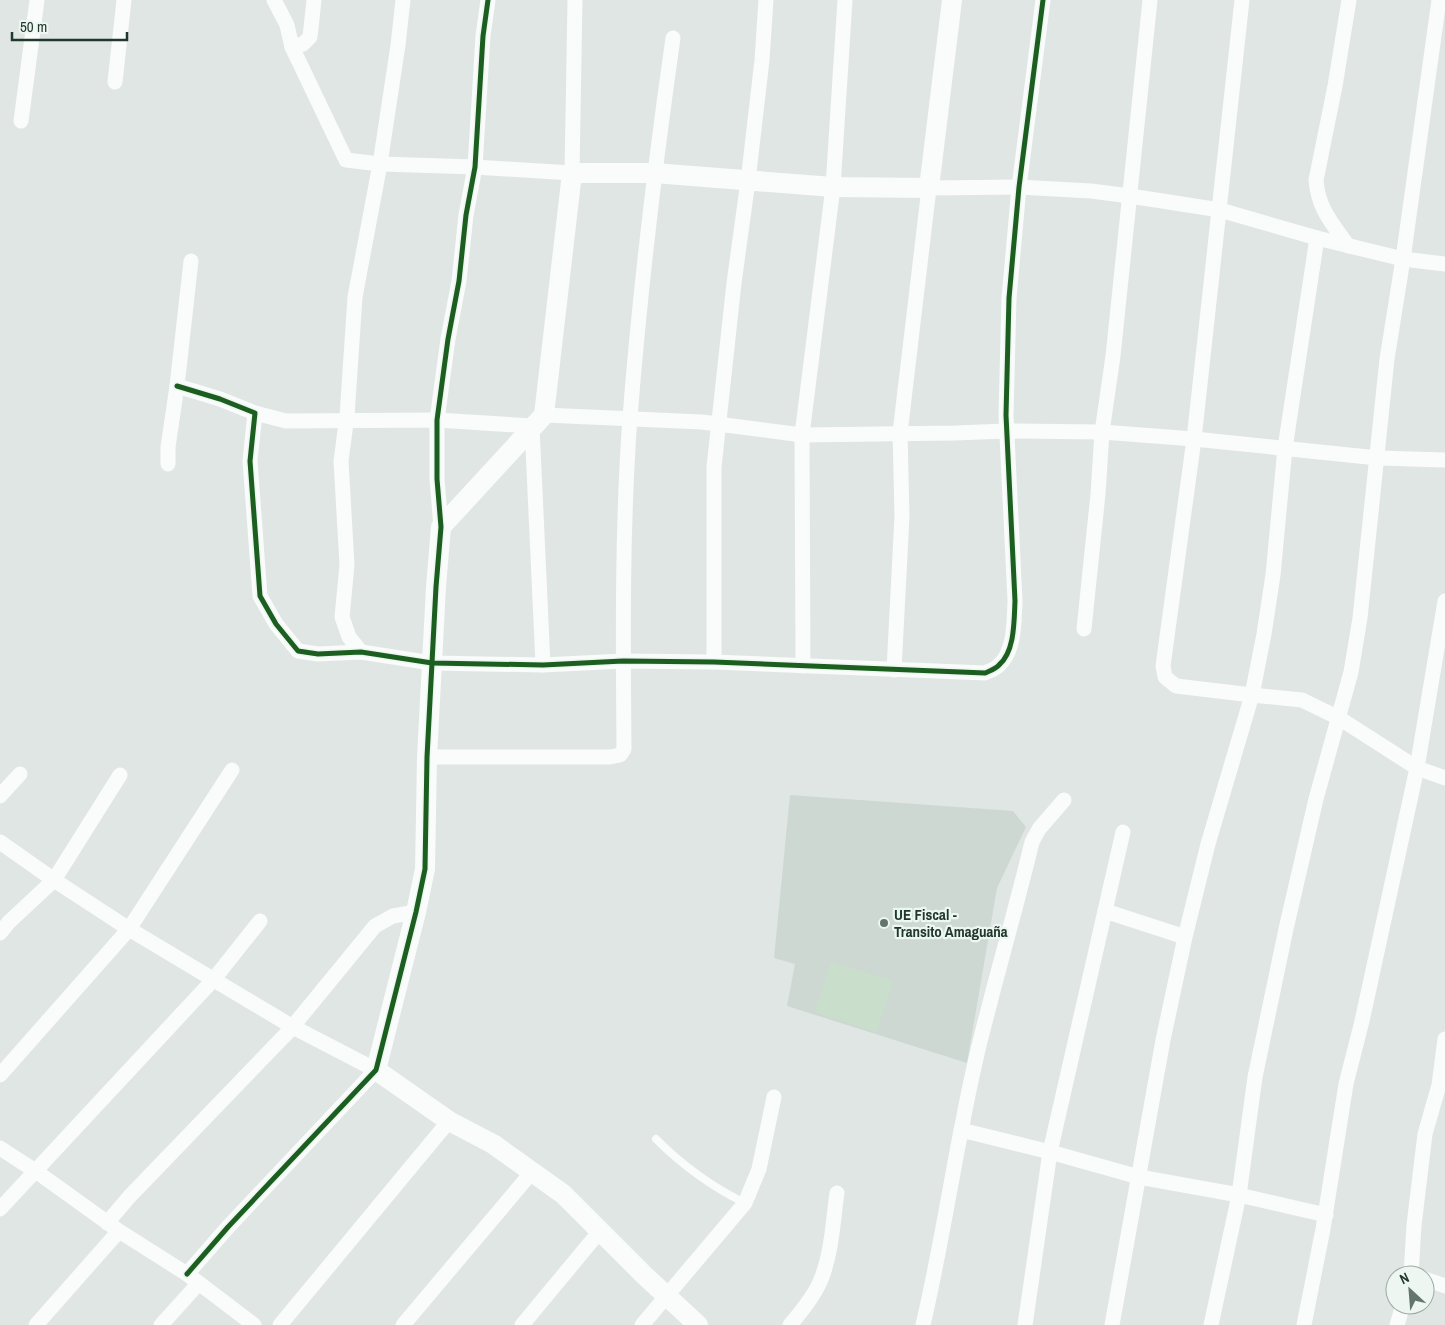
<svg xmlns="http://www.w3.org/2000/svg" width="1445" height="1325" font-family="'Archivo Narrow',sans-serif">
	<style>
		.built { fill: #ced8d2 }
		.green { fill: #c9dfcc }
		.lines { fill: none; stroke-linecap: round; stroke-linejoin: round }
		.lane { stroke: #fafbfb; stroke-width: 8 }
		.street { stroke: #fafbfb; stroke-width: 15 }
		.secondary { stroke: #fafbfb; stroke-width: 20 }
		.cycleway-casing { stroke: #edf6f0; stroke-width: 8 }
		.cycleway { stroke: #1b5e20; stroke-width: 5 }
		.poi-dot { fill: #63756d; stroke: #edf6f0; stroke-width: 2 }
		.labels { text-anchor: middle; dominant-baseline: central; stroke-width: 4.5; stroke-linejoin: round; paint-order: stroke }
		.poi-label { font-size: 15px; font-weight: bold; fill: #20382d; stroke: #edf6f0; text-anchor: start }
	</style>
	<rect width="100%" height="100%" fill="#e0e6e3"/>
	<!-- built -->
	<polygon class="built" points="790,795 1013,811 1026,827 997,888 967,1063 787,1006 795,964 774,958"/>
	<!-- green -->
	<polygon class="green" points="831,962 893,981 876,1032 815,1012"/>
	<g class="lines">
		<!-- lane -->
		<path class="lane" d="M656 1139C682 1165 712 1187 745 1203"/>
		<!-- street -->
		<g class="street">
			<polyline points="274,0 287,25 292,47 346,160 380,164 475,167 572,173 575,0"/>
			<polyline points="1242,0 1194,439 1163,666 1165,677 1176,686 1252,695 1302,700 1339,718 1417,768 1445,778"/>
			<polyline points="292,47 303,44 310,37 314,0"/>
			<polyline points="115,82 124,0"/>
			<polyline points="21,121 37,0"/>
			<path d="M1348 246C1333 224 1318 209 1316 180L1335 86 1349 0"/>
			<path d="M177 386 220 399 255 413 250 461 260 596 276 624 298 651 318 654 361 652 432 663 543 665 623 661 714 662 985 673C989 671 996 669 999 665 1015 651 1014 621 1015 601L1006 415 1009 298 1019 187 1043 0"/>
			<polyline points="255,413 286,421 437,420 532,426 543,665"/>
			<polyline points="544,415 702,422 802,435 955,433 1006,431 1102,432 1194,439 1378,458 1445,460"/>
			<polyline points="168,464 168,447 177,386 191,261"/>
			<polyline points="441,527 437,479 437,420 448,339 459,281 466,215 475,167 483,36 488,0"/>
			<polyline points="1084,629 1098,494 1102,432 1113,356 1150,0"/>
			<polyline points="361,652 349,637 342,617 347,565 341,461 347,416 355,297 380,164 398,45 403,0"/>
			<polyline points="714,662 714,467 734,283 748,181 762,60 766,0"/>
			<polyline points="803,666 802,435 833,187 845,0"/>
			<polyline points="894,670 902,516 900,433 929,188 1019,187 1091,191 1130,196 1220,210 1317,238 1403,259 1445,264"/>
			<path d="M427 757H610L620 755 624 749C623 638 622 527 630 417 640 290 655 164 673 38"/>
			<polyline points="0,796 20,774"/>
			<polyline points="0,842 54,880 129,929 293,1027 376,1070 228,1227 187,1274"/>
			<polyline points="1105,911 1185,937"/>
			<polyline points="0,933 9,922 54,880 120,775"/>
			<polyline points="0,1075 129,929 232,770"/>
			<polyline points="961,1130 1050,1152 1139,1177 1239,1195 1326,1215"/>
			<polyline points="0,1148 37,1172 119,1231 187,1274 254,1325"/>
			<polyline points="0,1209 214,979 260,921"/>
			<polyline points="107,1223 129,1197 289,1031 375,926 393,916 416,912"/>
			<polyline points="1411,1275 1414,1225 1425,1134 1439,1085 1445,1039"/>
			<polyline points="1425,1279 1445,1286"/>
			<polyline points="36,1325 119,1231"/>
			<polyline points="161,1325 199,1283"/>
			<polyline points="280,1325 449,1121"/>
			<polyline points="403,1325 532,1172"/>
			<polyline points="522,1325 600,1231"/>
			<polyline points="642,1325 745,1203 759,1169 774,1097"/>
			<path d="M790 1325C802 1311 816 1294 822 1277 832 1250 833 1221 837 1193"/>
			<path d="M923 1325C944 1235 956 1144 977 1054 994 983 1015 913 1032 842L1039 829 1064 800"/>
			<polyline points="1025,1325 1050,1152 1123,832"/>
			<polyline points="1112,1325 1163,1040 1185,937 1208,844 1252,695 1264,634 1273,575 1285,448 1317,238"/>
			<polyline points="1211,1325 1239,1195 1255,1077 1286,929 1316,799 1351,672 1360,618 1387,359 1403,259 1439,0"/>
			<polyline points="1304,1325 1323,1229 1346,1084 1362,1021 1417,768 1445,601"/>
			<polyline points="1397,1325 1403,1305"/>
		</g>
		<!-- secondary -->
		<polyline class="secondary" points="698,1325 644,1275 563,1194 493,1144 449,1121 376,1070 416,912 425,869 427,757 436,587 441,527 544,415 572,173 654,173 833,187 929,188 952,0"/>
		<defs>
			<g id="cycleway">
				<path d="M177 386 220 399 255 413 250 461 260 596 276 624 298 651 318 654 361 652 432 663 543 665 623 661 714 662 985 673C989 671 996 669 999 665 1015 651 1014 621 1015 601L1006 415 1009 298 1019 187 1043 0"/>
				<polyline points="187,1274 228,1227 376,1070 416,912 425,869 427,757 436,587 441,527 437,479 437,420 448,339 459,281 466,215 475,167 483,36 488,0"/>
			</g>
		</defs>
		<!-- cycleway casing -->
		<use href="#cycleway" class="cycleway-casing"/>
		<!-- cycleway -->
		<use href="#cycleway" class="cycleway"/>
	</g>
	<!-- markers -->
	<circle class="poi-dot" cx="884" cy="923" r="5"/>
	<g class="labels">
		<!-- poi labels -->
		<g class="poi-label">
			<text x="894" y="914">UE Fiscal -<tspan x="894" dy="17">Transito Amaguaña</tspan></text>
		</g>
	</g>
	<!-- north arrow -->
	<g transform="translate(1410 1290) rotate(334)"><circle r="24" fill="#edf6f0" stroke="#9baaa2"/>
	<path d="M0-4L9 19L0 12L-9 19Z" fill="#63756d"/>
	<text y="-8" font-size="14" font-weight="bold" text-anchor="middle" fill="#20382d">N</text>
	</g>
	<!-- scale -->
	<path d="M12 32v8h115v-8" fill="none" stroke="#20382d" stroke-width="2.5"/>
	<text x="20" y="32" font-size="15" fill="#20382d" stroke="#edf6f0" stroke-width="4" paint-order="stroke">50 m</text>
</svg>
